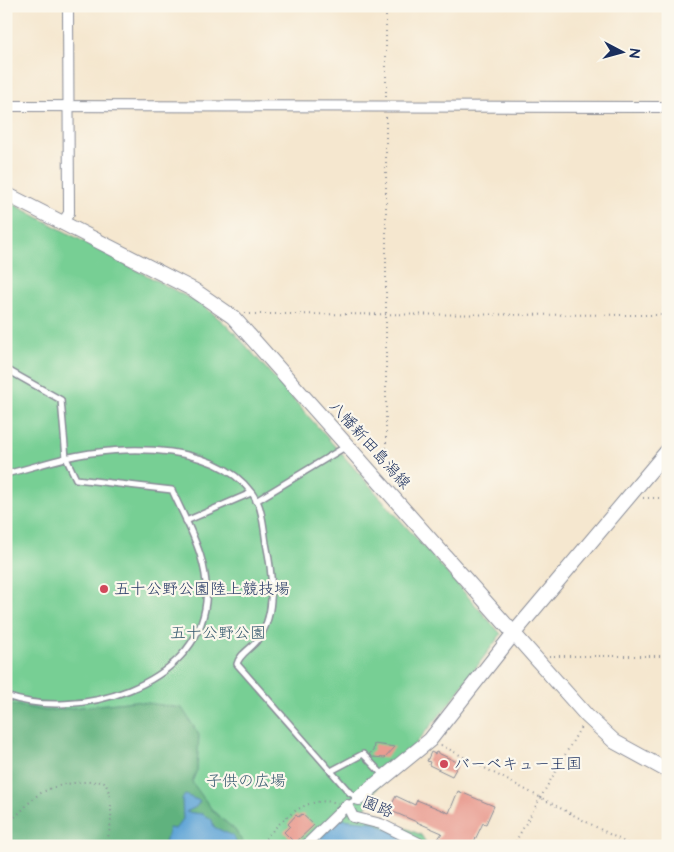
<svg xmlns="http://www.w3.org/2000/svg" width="674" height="852" font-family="'Architects Daughter','Klee One',sans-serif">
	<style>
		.green { fill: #77cf94; stroke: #497f79 }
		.forest { fill: #61b27e; stroke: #3e706e }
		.water { fill: #62a6d7; stroke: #3e6a9a }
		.building { fill: #e99c91 }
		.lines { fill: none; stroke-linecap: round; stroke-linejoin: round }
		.lane-casing { stroke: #888b96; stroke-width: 8 }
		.street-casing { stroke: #888b96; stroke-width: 12 }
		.secondary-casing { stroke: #888b96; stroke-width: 16 }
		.path { stroke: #888b96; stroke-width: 2; stroke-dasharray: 1 4; stroke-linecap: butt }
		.lane { stroke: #fff; stroke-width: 5 }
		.street { stroke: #fff; stroke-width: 10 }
		.secondary { stroke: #fff; stroke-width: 14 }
		.poi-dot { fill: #d1495b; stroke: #fbf7ec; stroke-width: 2 }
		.labels { text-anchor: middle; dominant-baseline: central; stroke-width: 4.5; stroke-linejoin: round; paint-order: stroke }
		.street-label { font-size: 16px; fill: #1b2f5e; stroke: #fbf7ec }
		.poi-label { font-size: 16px; fill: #1b2f5e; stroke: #fbf7ec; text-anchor: start }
		.park-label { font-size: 16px; fill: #32576c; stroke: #fbf7ec }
	</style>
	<rect width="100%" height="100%" fill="#fbf7ec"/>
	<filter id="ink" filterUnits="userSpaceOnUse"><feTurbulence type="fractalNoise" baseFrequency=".02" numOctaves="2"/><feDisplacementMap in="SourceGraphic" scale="10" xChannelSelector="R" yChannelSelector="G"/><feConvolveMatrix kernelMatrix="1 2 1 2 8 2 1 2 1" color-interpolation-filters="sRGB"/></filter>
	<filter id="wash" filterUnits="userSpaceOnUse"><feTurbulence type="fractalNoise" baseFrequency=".0096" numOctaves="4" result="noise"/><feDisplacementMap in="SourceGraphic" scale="20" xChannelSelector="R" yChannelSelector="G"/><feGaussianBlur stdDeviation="1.12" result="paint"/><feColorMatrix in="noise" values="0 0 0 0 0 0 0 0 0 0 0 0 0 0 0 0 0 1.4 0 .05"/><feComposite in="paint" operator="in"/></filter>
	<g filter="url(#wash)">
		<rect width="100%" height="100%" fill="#f5e7cf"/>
		<!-- green -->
		<polygon class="green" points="6,200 204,306 232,330 501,634 445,709 369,798 365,810 421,835 428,846 6,846"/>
		<!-- forest -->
		<polygon class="forest" points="134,701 182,708 199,735 197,770 192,782 213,811 235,830 245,846 6,846 6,703 46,711"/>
		<!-- water -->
		<g class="water">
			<polygon points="185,795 200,801 196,807 186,812 202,814 212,820 214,827 233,836 238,846 160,846 165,843 169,828 175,829 183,819 182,799"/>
			<polygon points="340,819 374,822 422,846 311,846"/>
		</g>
		<g id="blocks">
			<!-- building -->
			<g class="building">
				<polygon points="374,744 395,747 385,758 372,757 369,754 373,751"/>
				<polygon points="431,752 435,754 436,752 459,763 452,776 429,765 430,762 427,761"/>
				<polygon points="458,791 494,806 486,824 483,823 472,846 433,846 442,833 389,810 396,796 415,805 417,800 449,813"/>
				<polygon points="302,814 314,825 295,843 284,832 290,826 288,824 296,815 298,817"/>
			</g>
		</g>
	</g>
	<g filter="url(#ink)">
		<use href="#blocks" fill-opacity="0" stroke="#888b96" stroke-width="1"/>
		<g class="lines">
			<defs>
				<g id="lane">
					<path d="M6 369 61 400 66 458 76 479 172 490C188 526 210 561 206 602 197 687 76 721 6 696"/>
					<path d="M6 474C26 469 45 463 65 458 122 444 226 441 258 503 263 514 264 531 266 543 270 562 273 581 271 600 270 615 266 630 256 642 250 649 239 655 237 664L350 793 359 798 347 805"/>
					<polyline points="256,501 345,447"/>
					<polyline points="186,521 251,493"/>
					<polyline points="331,771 363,754 384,776"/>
				</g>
				<g id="street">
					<polyline points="6,106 668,107"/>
					<polyline points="63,222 69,213 68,6"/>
					<polyline points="305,846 347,805 353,817 381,824 425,846"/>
				</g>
				<g id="secondary">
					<polyline points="6,194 194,290 233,317 587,716 615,742 668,771"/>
					<polyline points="359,798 430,740 514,633 668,450"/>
				</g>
			</defs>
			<!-- lane casing -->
			<use href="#lane" class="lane-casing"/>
			<!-- street casing -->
			<use href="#street" class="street-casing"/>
			<!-- secondary casing -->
			<use href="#secondary" class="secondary-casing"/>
			<!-- path -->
			<g class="path">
				<polyline points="386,97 386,6"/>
				<polyline points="386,117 386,472"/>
				<polyline points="245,314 668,315"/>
				<polyline points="643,498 668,498"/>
				<polyline points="549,656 668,656"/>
				<polyline points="441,745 632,846"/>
				<path d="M6 822C18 817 24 807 33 799 50 783 82 781 104 782 114 794 113 833 104 846"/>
				<path d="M259 846C279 823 303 794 338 803"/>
				<polyline points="513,846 582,725"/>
			</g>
			<!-- lane -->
			<use href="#lane" class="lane"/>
			<!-- street -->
			<use href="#street" class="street"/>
			<!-- secondary -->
			<use href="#secondary" class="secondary"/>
		</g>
	</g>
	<!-- markers -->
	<g class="poi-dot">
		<circle cx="104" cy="589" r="5"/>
		<circle cx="444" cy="764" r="5"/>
	</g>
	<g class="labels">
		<!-- street labels -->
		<g class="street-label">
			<text transform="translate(370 445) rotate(48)">八幡新田島潟線</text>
			<text transform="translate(378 807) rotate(23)">園路</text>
		</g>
		<!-- poi labels -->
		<g class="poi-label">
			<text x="114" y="589">五十公野公園陸上競技場</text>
			<text x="454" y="764">バーベキュー王国</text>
		</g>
		<!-- park labels -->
		<g class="park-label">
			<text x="218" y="633">五十公野公園</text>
			<text x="246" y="781">子供の広場</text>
		</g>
	</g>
	<!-- margin -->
	<rect width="674" height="852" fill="none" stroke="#fbf7ec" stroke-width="25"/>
	<!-- north arrow -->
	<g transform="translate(622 52) rotate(96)" stroke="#fbf7ec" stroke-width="4" paint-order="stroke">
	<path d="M0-4L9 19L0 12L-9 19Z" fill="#1b2f5e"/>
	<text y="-8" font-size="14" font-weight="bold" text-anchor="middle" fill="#1b2f5e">N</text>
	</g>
</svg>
